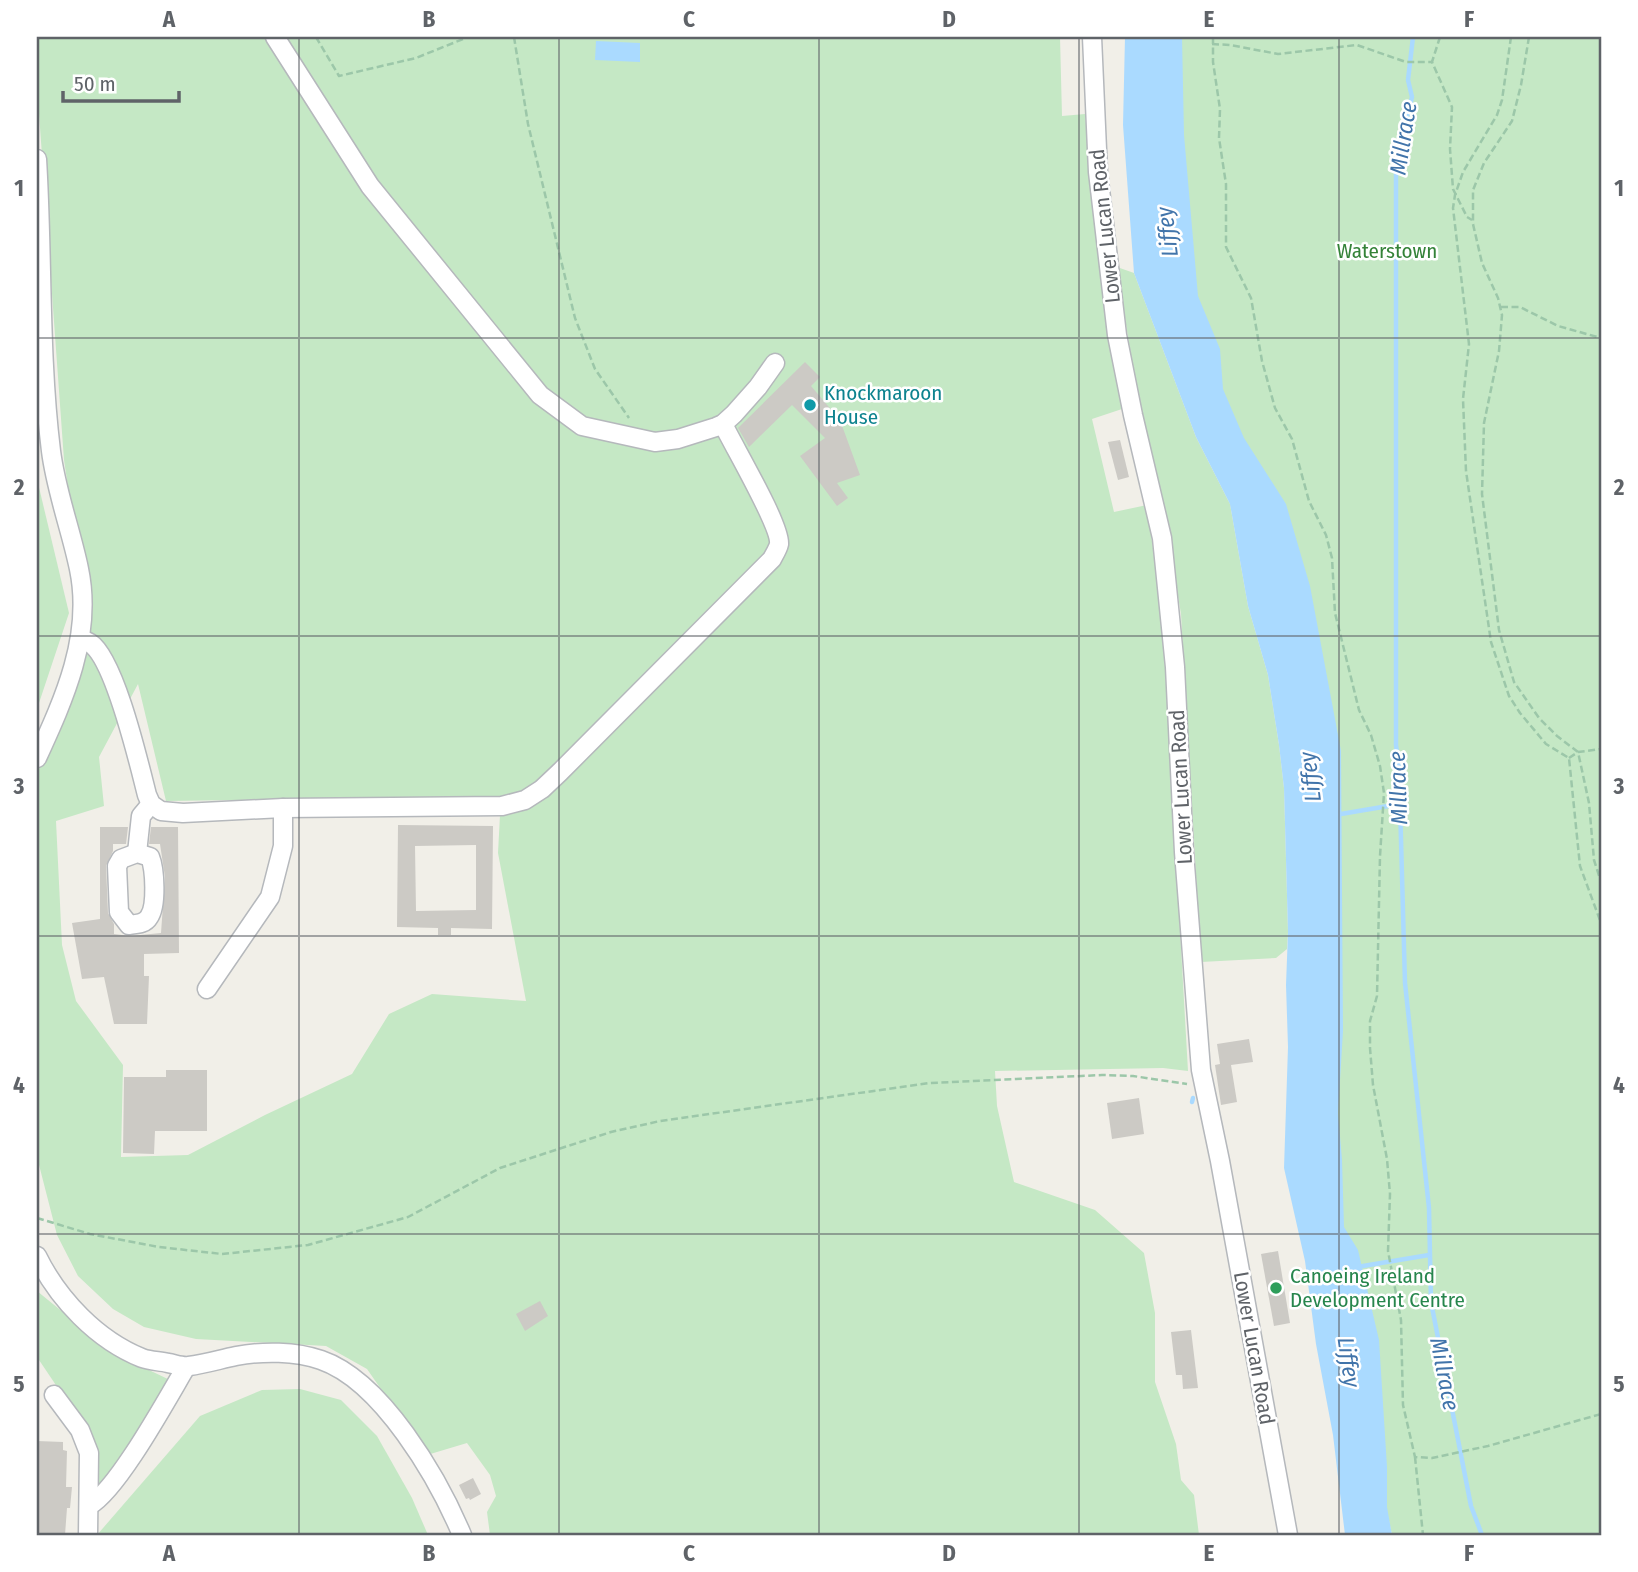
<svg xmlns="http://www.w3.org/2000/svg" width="1638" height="1572" font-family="'Fira Sans Condensed',sans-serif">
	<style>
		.green { fill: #c5e8c5; fill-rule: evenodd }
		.water { fill: #aadaff }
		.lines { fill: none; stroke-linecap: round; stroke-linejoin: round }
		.stream { stroke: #aadaff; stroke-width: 4.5 }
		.building { fill: #cccac5; fill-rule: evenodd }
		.minor-casing { stroke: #b5b8bc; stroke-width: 21 }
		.path { stroke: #9cc7a9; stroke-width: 2.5; stroke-dasharray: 7 3.5; stroke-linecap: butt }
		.minor { stroke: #fff; stroke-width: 18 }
		.grid { fill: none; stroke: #5f6368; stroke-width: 2; stroke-opacity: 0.55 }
		.culture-dot { fill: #0f9aa8; stroke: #fff; stroke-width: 2.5 }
		.leisure-dot { fill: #2e9e5b; stroke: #fff; stroke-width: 2.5 }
		.labels { text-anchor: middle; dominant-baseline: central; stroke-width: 5; stroke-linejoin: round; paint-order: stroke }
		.street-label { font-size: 21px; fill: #5f6368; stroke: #fff }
		.park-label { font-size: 21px; fill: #348238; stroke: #fff }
		.culture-label { font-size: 21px; fill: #0d838f; stroke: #fff; text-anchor: start }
		.leisure-label { font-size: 21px; fill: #27864d; stroke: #fff; text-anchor: start }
		.water-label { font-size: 23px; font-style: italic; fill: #4174aa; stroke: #fff }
		.neatline { fill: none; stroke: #5f6368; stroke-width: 2.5 }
		.grid-label { font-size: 23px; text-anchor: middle; font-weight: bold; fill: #5f6368 }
	</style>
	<rect width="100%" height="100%" fill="#f1efe8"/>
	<!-- green -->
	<g class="green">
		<path d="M37 37H1060L1062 116 1085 114 1107 331 1122 409 1092 419 1114 512 1147 505 1162 614 1188 1071 1163 1068 995 1071 997 1106 1014 1182 1095 1210 1144 1253 1155 1313V1382L1176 1444 1181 1480 1194 1495 1199 1535H490L487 1512 496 1496 490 1475 467 1443 427 1455 367 1369 326 1346 196 1339 144 1327 113 1309 78 1276 57 1235 37 1157V773L73 696 84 651 74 527 64 460 37 86ZM138 684 166 801 501 796 498 853 526 1001 432 994 389 1014 352 1074 265 1115 188 1155 121 1157 123 1065 76 1001 62 945 56 821 104 806 99 757Z"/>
		<polygon points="1159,37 1601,37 1601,1535 1392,1535 1336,1271 1315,819 1194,371"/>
		<polygon points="1117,267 1134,273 1196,437 1230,504 1248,606 1268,675 1279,745 1284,788 1288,932 1287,949 1276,958 1201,962 1181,614 1162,499 1136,388"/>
		<polygon points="37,479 69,613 37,709"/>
		<polygon points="37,1291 113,1353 170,1380 97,1494 97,1446 37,1357"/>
		<polygon points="300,1389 341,1400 377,1436 412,1498 428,1535 97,1535 200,1416 262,1390"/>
	</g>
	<!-- water -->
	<g class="water">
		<polygon points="1125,37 1182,37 1184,135 1198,296 1220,349 1223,389 1244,438 1286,504 1310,586 1341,751 1343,1031 1338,1113 1342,1160 1344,1227 1358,1250 1379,1340 1387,1467 1387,1507 1392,1535 1345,1535 1333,1435 1316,1344 1305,1261 1284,1168 1288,1047 1286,985 1288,932 1284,788 1279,745 1268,675 1248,606 1230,504 1196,437 1134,273 1123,125"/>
		<polygon points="596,41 640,43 640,62 595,60"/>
	</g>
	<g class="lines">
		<!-- stream -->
		<g class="stream">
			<polyline points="1413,37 1408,80 1412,97 1396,160 1396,745 1399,768 1405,983 1429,1208 1431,1302 1471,1506 1482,1535"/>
			<polyline points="1335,815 1400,804"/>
			<polyline points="1192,1102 1193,1098"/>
			<polyline points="1357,1267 1429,1255"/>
		</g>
	</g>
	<!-- building -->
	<g class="building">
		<polygon points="805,362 820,377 811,386 840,420 860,475 837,483 848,498 837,506 800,456 825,438 792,405 749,447 738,428"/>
		<polygon points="1120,440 1129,477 1118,480 1108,442"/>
		<path d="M398 825 493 826 492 929 451 928V935H438V928L397 927ZM476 845V910L416 911 415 846Z"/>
		<polygon points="100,827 128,827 126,844 113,844 113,851 106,866 108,913 114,924 114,934 130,936 161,933 165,877 160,844 149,844 151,827 178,827 179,953 144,954 144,976 149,976 147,1024 114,1024 104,977 82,979 72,923 100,919"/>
		<polygon points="1249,1039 1253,1062 1231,1065 1237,1102 1221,1105 1215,1065 1220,1064 1217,1044"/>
		<polygon points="166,1070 207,1070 207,1131 155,1131 154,1154 123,1153 124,1077 166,1077"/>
		<polygon points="1139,1098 1144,1134 1112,1139 1107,1103"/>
		<polygon points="1278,1251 1290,1323 1274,1326 1261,1254"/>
		<polygon points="540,1301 548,1316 525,1331 516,1314"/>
		<polygon points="1191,1330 1198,1388 1183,1389 1182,1375 1176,1375 1171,1332"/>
		<polygon points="37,1441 63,1442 63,1450 67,1451 66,1487 72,1487 70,1508 67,1508 65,1535 37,1535"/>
		<polygon points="473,1478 481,1494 470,1500 469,1498 466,1499 459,1485"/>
	</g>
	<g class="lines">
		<defs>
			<g id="minor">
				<polyline points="275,37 370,186 540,395 582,426 655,442 678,439 716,427 723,424 734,414 758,387 775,363"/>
				<polyline points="1092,37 1098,172 1117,335 1133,415 1162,538 1175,667 1184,852 1201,1070 1220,1161 1288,1535"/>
				<path d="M37 159C43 256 39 354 51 451 56 491 71 530 79 569 93 636 64 699 37 758"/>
				<path d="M80 639C83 640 87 641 90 643 115 659 139 764 147 795L151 804 161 811 183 813 283 808 502 806 525 800 542 789 560 772 772 559C774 555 778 549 779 544 781 526 734 447 723 424"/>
				<path d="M137 853 150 857C155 869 157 906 149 917 145 924 137 924 129 925L119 912 117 866 121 859Z"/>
				<polyline points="137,853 141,816 151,804"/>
				<polyline points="207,989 270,897 283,846 283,808"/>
				<path d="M37 1256C58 1299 97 1340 142 1358 150 1361 160 1361 168 1363 175 1364 182 1367 189 1366 205 1364 221 1359 236 1356 263 1351 295 1351 321 1360 382 1381 438 1478 462 1535"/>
				<polyline points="54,1395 80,1430 89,1453 88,1535"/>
				<path d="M90 1505C118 1489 167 1399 186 1367"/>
			</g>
		</defs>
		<!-- minor casing -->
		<use href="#minor" class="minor-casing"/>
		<!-- path -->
		<g class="path">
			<polyline points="316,37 339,76 416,58 468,37"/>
			<polyline points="514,37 528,124 575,318 595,369 629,418"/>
			<polyline points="1213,37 1213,62 1220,109 1219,138 1226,184 1226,247 1251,298 1262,361 1275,408 1292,439 1309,501 1326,535 1332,558 1335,613 1359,710 1371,735 1380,766 1384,793 1380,856 1377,996 1370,1021 1370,1048 1373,1085 1387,1159 1390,1194 1388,1251 1401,1320 1403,1405 1415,1457 1432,1458 1488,1446 1601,1414"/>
			<polyline points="1440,37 1432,62 1452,107 1450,149 1453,189 1467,217 1472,220"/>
			<polyline points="1511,37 1502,100 1497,115 1463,172 1455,195 1453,208 1469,344 1463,399 1466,471 1491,642 1509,696 1520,713 1546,744 1569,758 1580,866 1601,923"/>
			<polyline points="1529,37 1521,85 1512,121 1484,163 1473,190 1473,224 1482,263 1498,298 1502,315 1499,351 1484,423 1482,494 1499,630 1514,682 1539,718 1557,736 1578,752 1589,803 1594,860 1601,882"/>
			<polyline points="1212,44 1230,45 1278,54 1357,45 1406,62 1432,62"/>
			<polyline points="1501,307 1520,307 1558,326 1601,338"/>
			<polyline points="1569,758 1578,752 1601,749"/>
			<polyline points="37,1218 90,1234 159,1247 222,1254 308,1245 408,1217 500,1168 611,1132 660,1121 930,1083 1102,1075 1133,1076 1187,1084"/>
			<polyline points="1415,1457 1423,1535"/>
		</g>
		<!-- minor -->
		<use href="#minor" class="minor"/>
	</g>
	<!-- grid -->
	<path class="grid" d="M299 37V1535M559 37V1535M819 37V1535M1079 37V1535M1339 37V1535M37 338H1601M37 636H1601M37 936H1601M37 1234H1601"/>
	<!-- markers -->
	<circle class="culture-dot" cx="810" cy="405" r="7"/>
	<circle class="leisure-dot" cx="1276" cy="1288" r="7"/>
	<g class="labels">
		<!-- street labels -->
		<g class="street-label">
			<text transform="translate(1105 226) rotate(-96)">Lower Lucan Road</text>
			<text transform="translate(1181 787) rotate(-93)">Lower Lucan Road</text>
			<text transform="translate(1254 1348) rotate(80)">Lower Lucan Road</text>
		</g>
		<!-- park labels -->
		<g class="park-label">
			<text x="1387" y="251">Waterstown</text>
		</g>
		<!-- culture labels -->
		<g class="culture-label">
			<text x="824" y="393">Knockmaroon<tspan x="824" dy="24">House</tspan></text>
		</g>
		<!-- leisure labels -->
		<g class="leisure-label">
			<text x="1290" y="1276">Canoeing Ireland<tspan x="1290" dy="24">Development Centre</tspan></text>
		</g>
		<!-- water labels -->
		<g class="water-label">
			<text transform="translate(1403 138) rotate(-81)">Millrace</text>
			<text transform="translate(1167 232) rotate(-97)">Liffey</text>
			<text transform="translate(1310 777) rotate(-97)">Liffey</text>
			<text transform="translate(1398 788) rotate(-92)">Millrace</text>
			<text transform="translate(1349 1362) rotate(82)">Liffey</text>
			<text transform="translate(1445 1374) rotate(79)">Millrace</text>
		</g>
	</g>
	<!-- border -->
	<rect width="1638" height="1572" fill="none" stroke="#ffffff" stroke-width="77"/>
	<!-- scale -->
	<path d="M63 91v10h116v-10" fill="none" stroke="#5f6368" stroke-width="3.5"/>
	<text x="74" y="91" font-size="21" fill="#5f6368" stroke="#ffffff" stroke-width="5" paint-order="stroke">50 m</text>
	<rect x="38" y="38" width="1562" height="1496" class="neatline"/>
	<g class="grid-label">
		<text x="169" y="27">A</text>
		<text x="429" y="27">B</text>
		<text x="689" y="27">C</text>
		<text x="949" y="27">D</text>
		<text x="1209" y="27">E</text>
		<text x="1469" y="27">F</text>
		<text x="19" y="196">1</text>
		<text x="1619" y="196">1</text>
		<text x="19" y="495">2</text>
		<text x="1619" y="495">2</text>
		<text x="19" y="794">3</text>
		<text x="1619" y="794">3</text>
		<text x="19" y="1093">4</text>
		<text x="1619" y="1093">4</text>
		<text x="19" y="1392">5</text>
		<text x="1619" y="1392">5</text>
		<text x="169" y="1561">A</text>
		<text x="429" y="1561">B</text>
		<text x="689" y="1561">C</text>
		<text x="949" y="1561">D</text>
		<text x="1209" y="1561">E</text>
		<text x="1469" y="1561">F</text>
	</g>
</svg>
